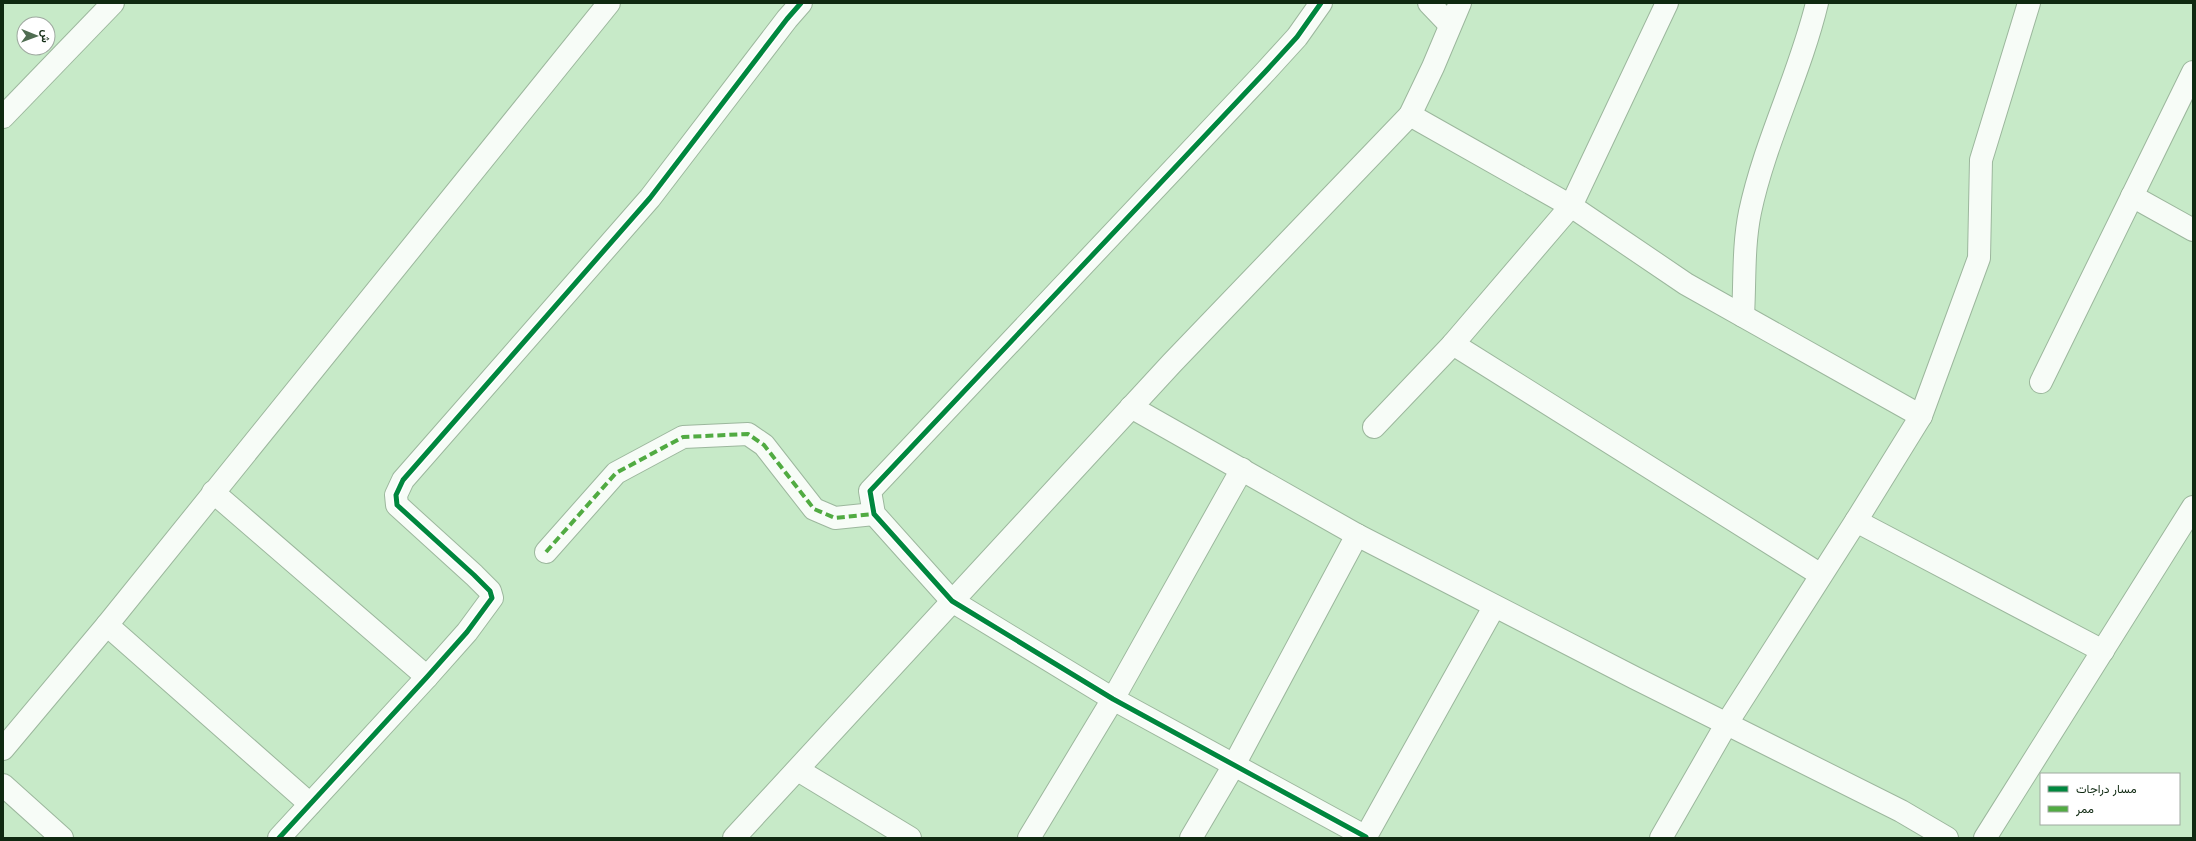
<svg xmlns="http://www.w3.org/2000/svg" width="2196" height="841" font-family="Arial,Vazirmatn,sans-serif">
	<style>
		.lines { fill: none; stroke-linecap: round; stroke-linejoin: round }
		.street-casing { stroke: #9cb79d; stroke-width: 24 }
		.street { stroke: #f7fcf7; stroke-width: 22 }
		.quiet { stroke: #51ab42; stroke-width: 4; stroke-dasharray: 8 4; stroke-linecap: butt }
		.cycleway-casing { stroke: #fff; stroke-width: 8 }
		.cycleway { stroke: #00873e; stroke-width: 5 }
	</style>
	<rect width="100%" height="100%" fill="#c7eac8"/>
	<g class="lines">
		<defs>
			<g id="street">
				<polyline points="1321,3 1297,37 1266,71 870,491 874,514 952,601 1113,699 1366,837"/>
				<polyline points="1429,3 1450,25"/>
				<polyline points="1410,115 1571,206 1686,284 1921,416"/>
				<polyline points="3,117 113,3"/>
				<polyline points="2132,196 2193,230"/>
				<path d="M1743 316C1745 281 1743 246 1750 212 1765 141 1800 74 1817 3"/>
				<polyline points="1453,344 1821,575"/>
				<polyline points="2041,382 2193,72"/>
				<polyline points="1131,407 1357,535 1635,678 1901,811 1947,838"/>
				<polyline points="1374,427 1453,344 1571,206 1667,3"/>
				<polyline points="213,492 427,677"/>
				<polyline points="1856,521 2103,651"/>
				<polyline points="546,552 616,473 683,437 748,434 764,445 814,509 835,518 874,514"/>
				<polyline points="107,625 310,804"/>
				<polyline points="3,749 107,625 609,3"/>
				<polyline points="798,770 910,838"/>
				<polyline points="3,785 62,838"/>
				<polyline points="279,838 427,677 467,632 492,598 490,591 474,575 397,505 396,495 403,480 650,198 787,19 801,3"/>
				<polyline points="734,838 1172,363 1410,115 1433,67 1460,3"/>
				<polyline points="1029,838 1113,699 1242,469"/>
				<polyline points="1191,838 1234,765 1357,535"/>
				<polyline points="1365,838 1494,607"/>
				<polyline points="1661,838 1727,723 1856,521 1921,416 1979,258 1981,160 2029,3"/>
				<polyline points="1985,838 2193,507"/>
			</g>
		</defs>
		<!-- street casing -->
		<use href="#street" class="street-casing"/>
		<!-- street -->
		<use href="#street" class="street"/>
		<!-- quiet -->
		<polyline class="quiet" points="546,552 616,473 683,437 748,434 764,445 814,509 835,518 874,514"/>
		<defs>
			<g id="cycleway">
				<polyline points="1321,3 1297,37 1266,71 870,491 874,514 952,601 1113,699 1366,837"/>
				<polyline points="279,838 427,677 467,632 492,598 490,591 474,575 397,505 396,495 403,480 650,198 787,19 801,3"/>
			</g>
		</defs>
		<!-- cycleway casing -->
		<use href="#cycleway" class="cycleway-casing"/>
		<!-- cycleway -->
		<use href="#cycleway" class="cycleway"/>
	</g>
	<!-- border -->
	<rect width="2196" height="841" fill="none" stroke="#0f2911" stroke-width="8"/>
	<!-- legend -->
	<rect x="2040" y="773" width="140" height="52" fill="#ffffff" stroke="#9fa9a0"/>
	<rect x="2048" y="786" width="20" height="6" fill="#00873e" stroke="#9fa9a0"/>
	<text x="2076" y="793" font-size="12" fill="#0f2911">مسار دراجات</text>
	<rect x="2048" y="806" width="20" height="6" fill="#51ab42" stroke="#9fa9a0"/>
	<text x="2076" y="813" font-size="12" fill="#0f2911">ممر</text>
	<!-- north arrow -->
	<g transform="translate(36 36) rotate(91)"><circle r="19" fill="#ffffff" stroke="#9fa9a0"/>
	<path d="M0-3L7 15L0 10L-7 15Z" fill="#4f6d51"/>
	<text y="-6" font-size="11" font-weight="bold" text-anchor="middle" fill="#0f2911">ش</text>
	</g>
</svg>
